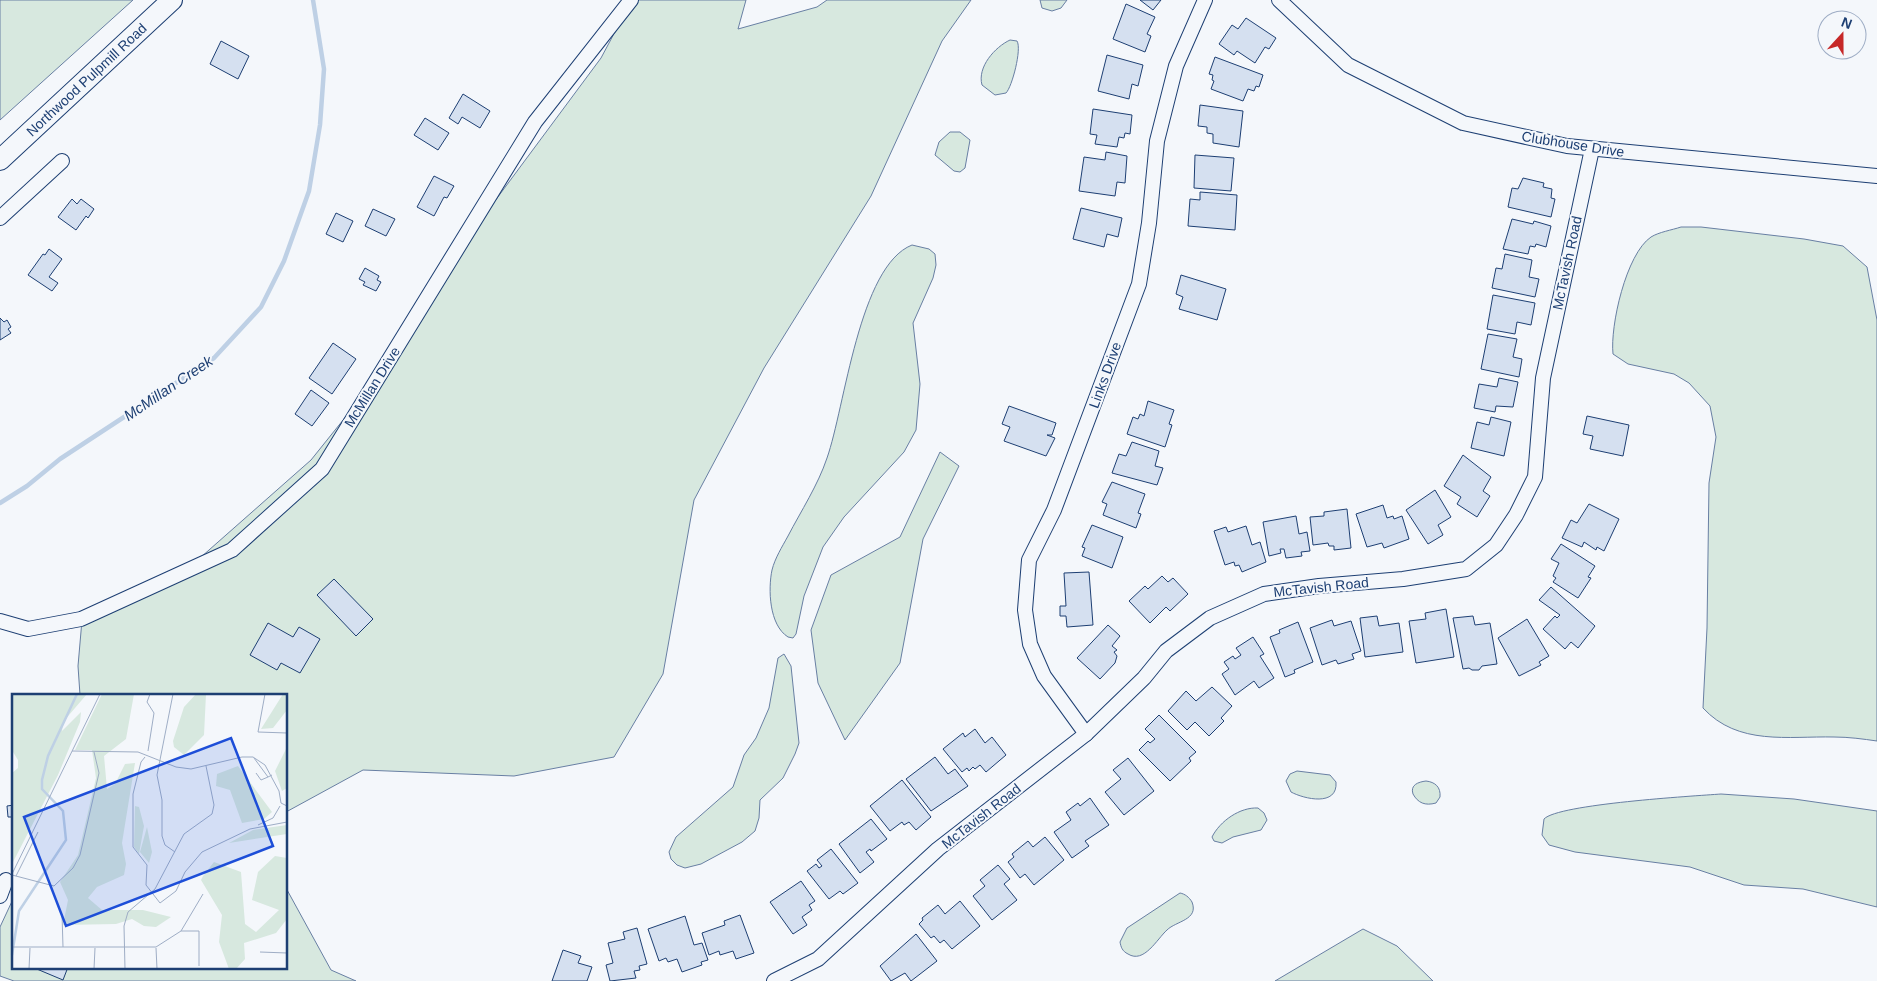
<svg xmlns="http://www.w3.org/2000/svg" width="1877" height="981" font-family="Helvetica,sans-serif">
	<style>
		.green { fill: #d7e8df; stroke: #687fa3 }
		.lines { fill: none; stroke-linecap: round; stroke-linejoin: round }
		.stream { stroke: #bed0e5; stroke-width: 4.5 }
		.building { fill: #d5e0f0; stroke: #1d3f73 }
		.street-casing { stroke: #1d3f73; stroke-width: 16 }
		.secondary-casing { stroke: #1d3f73; stroke-width: 22 }
		.street { stroke: #f4f7fb; stroke-width: 14 }
		.secondary { stroke: #f4f7fb; stroke-width: 20 }
		.labels { text-anchor: middle; dominant-baseline: central; stroke-width: 4; stroke-linejoin: round; paint-order: stroke }
		.street-label { font-size: 14px; fill: #1d3f73; stroke: #f4f7fb }
		.water-label { font-size: 15px; font-style: italic; fill: #1d3f73; stroke: #f4f7fb }
		.inset-river { fill: none; stroke: #bed0e5; stroke-width: 2.5 }
		.inset-road { fill: none; stroke: #9eadc5; stroke-width: 1 }
		.view { fill: #1d4ed8; fill-opacity: 0.15; stroke: #1d4ed8; stroke-width: 2.5 }
		.inset-edge { fill: none; stroke: #1d3f73; stroke-width: 2.5 }
	</style>
	<rect width="100%" height="100%" fill="#f4f7fb"/>
	<!-- green -->
	<g class="green">
		<polygon points="0,0 133,0 0,120"/>
		<polygon points="632,0 746,0 738,29 817,7 827,0 971,0 942,41 871,196 764,368 694,500 663,674 614,757 514,776 363,770 286,812 286,695 80,695 78,666 82,620 192,565 311,460 388,364 483,217 601,58"/>
		<polygon points="1040,0 1067,0 1061,8 1052,11 1042,8"/>
		<path d="M1010 40 1017 41C1022 49 1012 87 1006 93L995 95 982 85C977 67 995 47 1010 40Z"/>
		<polygon points="950,132 960,132 970,140 965,168 960,172 954,171 935,155 939,142"/>
		<path d="M1681 227H1701L1804 239 1843 246 1867 267 1877 320V741C1863 739 1849 737 1834 737 1788 736 1738 746 1703 708L1707 628 1709 483 1716 437 1710 406 1689 383 1674 374 1628 364 1613 354C1610 326 1626 254 1651 237 1659 232 1672 230 1681 227Z"/>
		<path d="M912 245 929 249 935 254 936 265 933 278 913 323 920 384 916 430 904 452 844 517 823 547 804 596 796 634 793 638 788 637C769 625 768 589 772 570 775 558 782 547 788 536 801 511 818 485 827 458 845 407 859 266 912 245Z"/>
		<polygon points="940,452 959,466 923,539 900,663 845,740 818,683 811,630 831,575 900,537"/>
		<polygon points="784,654 791,666 799,743 795,754 783,778 760,800 759,818 755,831 742,842 701,864 685,868 677,865 671,859 669,852 676,837 733,787 744,755 756,738 769,708 778,658"/>
		<path d="M1297 771 1330 775 1336 782C1338 807 1304 799 1291 792L1286 781 1290 774Z"/>
		<path d="M1426 781C1435 782 1441 787 1440 797L1436 803C1425 806 1418 803 1413 794 1410 785 1418 782 1426 781Z"/>
		<path d="M1721 794 1794 799 1877 811V907L1803 889 1744 885 1690 867 1575 852 1549 845 1542 835 1544 819C1558 804 1694 796 1721 794Z"/>
		<path d="M1258 808 1264 813 1267 820 1261 830 1233 837 1222 843 1214 841 1212 837C1220 821 1240 807 1258 808Z"/>
		<polygon points="286,888 331,970 356,981 14,981 0,976 0,927 14,897 14,967 286,967"/>
		<path d="M1180 893C1185 894 1189 897 1192 902 1199 920 1176 921 1167 930 1157 939 1144 964 1128 954 1122 951 1121 947 1120 942L1127 928Z"/>
		<polygon points="1363,929 1397,946 1433,981 1275,981"/>
	</g>
	<g class="lines">
		<!-- stream -->
		<polyline class="stream" points="0,503 27,486 60,459 214,358 261,307 284,261 309,191 320,125 324,69 313,0"/>
	</g>
	<!-- building -->
	<g class="building">
		<polygon points="1140,0 1161,0 1153,10"/>
		<polygon points="1126,4 1155,17 1147,34 1151,36 1145,52 1113,39"/>
		<polygon points="1246,18 1276,38 1269,49 1265,47 1255,63 1237,51 1234,55 1219,44 1232,25 1238,29"/>
		<polygon points="221,41 249,56 238,79 210,64"/>
		<polygon points="1107,55 1143,65 1138,86 1132,84 1129,99 1098,91"/>
		<polygon points="1215,57 1263,75 1259,87 1256,86 1254,91 1248,89 1243,101 1211,89 1214,81 1212,80 1213,75 1209,74"/>
		<polygon points="463,94 490,111 480,128 462,117 458,124 449,118"/>
		<polygon points="1200,105 1243,111 1239,147 1213,143 1213,134 1207,133 1207,127 1198,126"/>
		<polygon points="1093,109 1132,115 1130,134 1125,133 1124,138 1119,137 1117,147 1095,144 1097,135 1090,134"/>
		<polygon points="425,118 449,133 438,150 414,135"/>
		<polygon points="1106,152 1127,156 1125,183 1117,182 1115,196 1079,191 1084,157 1105,160"/>
		<polygon points="1195,155 1234,158 1231,191 1194,188"/>
		<polygon points="434,176 454,186 447,198 444,197 434,216 417,207"/>
		<polygon points="1523,178 1544,183 1543,187 1552,189 1551,198 1555,199 1551,217 1508,207 1512,188 1518,189"/>
		<polygon points="1200,192 1237,195 1235,230 1188,226 1190,199 1200,200"/>
		<polygon points="72,199 77,204 81,199 94,209 88,218 86,216 76,230 58,217"/>
		<polygon points="1081,208 1122,218 1118,237 1107,234 1104,247 1073,239"/>
		<polygon points="373,209 395,219 386,236 365,226"/>
		<polygon points="336,213 353,221 343,242 326,234"/>
		<polygon points="1512,219 1533,224 1534,221 1551,226 1546,247 1536,244 1535,247 1530,246 1528,254 1503,249"/>
		<polygon points="49,249 62,259 49,277 58,283 52,291 28,275 43,254 45,255"/>
		<polygon points="1505,254 1532,260 1529,277 1539,279 1535,297 1492,288 1496,268 1502,269"/>
		<polygon points="365,268 379,276 377,280 381,282 376,291 363,285 365,282 359,279"/>
		<polygon points="1181,275 1226,289 1217,320 1179,309 1183,297 1176,294"/>
		<polygon points="1493,295 1535,303 1531,325 1517,322 1515,334 1487,329"/>
		<polygon points="0,318 4,322 7,320 11,327 8,329 11,333 0,340"/>
		<polygon points="1488,334 1517,339 1513,357 1522,359 1519,377 1481,369"/>
		<polygon points="333,343 356,359 332,394 309,378"/>
		<polygon points="1499,378 1518,382 1513,407 1496,406 1495,412 1474,408 1479,384 1497,387"/>
		<polygon points="311,390 329,403 312,426 295,414"/>
		<polygon points="1148,401 1174,410 1169,424 1172,425 1165,447 1127,434 1133,417 1138,419 1140,414 1144,416"/>
		<polygon points="1009,406 1056,423 1052,435 1047,435 1055,438 1046,456 1004,441 1010,427 1002,424"/>
		<polygon points="1587,416 1629,425 1623,456 1590,449 1593,436 1583,434"/>
		<polygon points="1491,417 1511,422 1504,456 1471,448 1477,422 1489,425"/>
		<polygon points="1132,442 1159,451 1155,466 1163,468 1157,485 1112,473 1119,454 1126,456"/>
		<polygon points="1463,455 1491,477 1483,491 1490,496 1477,517 1457,504 1461,497 1444,486"/>
		<polygon points="1112,482 1145,494 1138,513 1141,514 1136,528 1103,515 1107,504 1102,502"/>
		<polygon points="1435,490 1451,517 1438,525 1443,535 1428,544 1406,510"/>
		<polygon points="1589,504 1619,519 1604,551 1597,547 1596,550 1584,542 1582,547 1562,538 1571,520 1577,523"/>
		<polygon points="1383,505 1387,518 1393,516 1394,519 1402,516 1409,539 1384,548 1382,543 1367,547 1356,514"/>
		<polygon points="1347,509 1351,548 1334,550 1334,546 1329,546 1328,543 1313,545 1310,517 1324,516 1324,512"/>
		<polygon points="1296,516 1299,534 1307,532 1310,551 1301,552 1302,556 1286,558 1284,549 1280,549 1281,553 1269,556 1263,522"/>
		<polygon points="1092,525 1123,537 1112,568 1082,556 1085,548 1082,547"/>
		<polygon points="1246,526 1252,545 1260,542 1266,562 1242,572 1239,565 1235,566 1234,562 1225,565 1214,531 1226,527 1228,532"/>
		<polygon points="1561,544 1595,566 1588,577 1591,578 1578,598 1553,582 1556,578 1553,576 1559,563 1551,559"/>
		<polygon points="1089,572 1093,625 1067,627 1066,616 1060,616 1060,606 1066,606 1064,573"/>
		<polygon points="1162,576 1168,582 1173,578 1188,594 1170,611 1166,607 1150,623 1129,601 1145,586 1148,589"/>
		<polygon points="334,579 373,619 356,636 317,595"/>
		<polygon points="1551,587 1595,626 1578,648 1571,642 1565,649 1543,629 1555,616 1557,618 1560,615 1539,600"/>
		<polygon points="1446,609 1454,657 1416,663 1409,621 1426,619 1425,613"/>
		<polygon points="1377,616 1379,626 1399,623 1403,652 1365,657 1360,618"/>
		<polygon points="1473,616 1475,625 1490,623 1497,664 1482,666 1479,670 1472,670 1469,668 1463,669 1453,618"/>
		<polygon points="1527,619 1549,656 1539,662 1541,665 1519,676 1498,638"/>
		<polygon points="1332,620 1334,626 1351,621 1361,651 1352,654 1354,659 1338,664 1336,660 1322,665 1310,628"/>
		<polygon points="1298,622 1313,662 1294,670 1295,673 1285,677 1270,637 1280,633 1279,630"/>
		<polygon points="268,623 293,637 299,627 320,639 300,673 281,663 277,670 250,655"/>
		<polygon points="1108,625 1120,636 1112,646 1117,650 1114,652 1117,656 1115,663 1100,679 1077,658"/>
		<polygon points="1253,637 1264,654 1260,656 1274,678 1259,688 1254,681 1235,695 1222,674 1229,669 1224,662 1233,656 1235,659 1241,655 1236,648"/>
		<polygon points="1212,687 1232,706 1221,718 1224,721 1209,736 1195,722 1187,730 1168,711 1186,691 1196,701"/>
		<polygon points="1159,715 1196,752 1189,758 1191,761 1170,781 1139,750 1148,741 1150,743 1155,739 1145,729"/>
		<polygon points="975,729 985,743 992,737 1006,755 986,772 980,765 975,769 973,767 969,771 967,768 962,772 943,749 963,733 965,737"/>
		<polygon points="935,757 948,774 955,769 968,786 931,811 906,779"/>
		<polygon points="1128,758 1154,791 1124,815 1105,792 1121,779 1113,770"/>
		<polygon points="902,780 931,817 916,830 909,822 904,825 902,822 890,831 870,806"/>
		<polygon points="1090,798 1109,825 1085,841 1089,846 1072,858 1054,832 1071,820 1066,812 1078,803 1080,806"/>
		<polygon points="14,805 14,817 8,817 7,806"/>
		<polygon points="871,819 887,839 871,851 870,849 866,852 874,862 860,873 839,844"/>
		<polygon points="1045,837 1064,860 1034,885 1025,874 1020,878 1008,862 1014,857 1012,854 1028,841 1033,847"/>
		<polygon points="831,849 858,883 843,894 840,891 829,899 807,871 816,864 819,868 822,866 817,860"/>
		<polygon points="998,865 1010,879 1004,884 1017,900 992,920 973,896 985,886 980,880"/>
		<polygon points="801,881 815,901 809,905 812,910 802,917 807,925 793,934 770,902"/>
		<polygon points="960,901 980,926 952,949 944,940 940,943 934,936 931,938 919,924 923,920 922,918 938,905 945,914"/>
		<polygon points="740,915 754,953 736,959 733,951 720,955 719,951 709,955 702,933 725,925 724,921"/>
		<polygon points="685,916 694,945 702,943 708,960 701,962 702,965 682,972 677,959 668,962 666,958 659,961 648,929"/>
		<polygon points="637,928 647,964 639,966 640,970 634,971 636,978 610,981 606,965 613,963 608,943 625,939 623,932"/>
		<polygon points="916,934 937,961 911,981 905,973 891,981 880,966"/>
		<polygon points="563,950 581,956 578,963 592,967 587,981 552,981"/>
		<polygon points="32,967 68,967 63,980"/>
	</g>
	<g class="lines">
		<defs>
			<g id="street">
				<polyline points="1279,0 1348,65 1463,123 1567,146 1877,176"/>
				<polyline points="0,218 62,161"/>
				<polyline points="0,621 28,629 81,619 232,550 322,469 535,122 631,0"/>
				<polyline points="1086,734 1044,676 1030,644 1025,610 1029,560 1054,510 1139,284 1149,223 1157,141 1176,66 1205,0"/>
				<polyline points="0,896 6,880"/>
				<polyline points="774,981 818,959 938,849 1086,734 1144,678 1166,651 1210,618 1264,594 1319,586 1403,579 1466,569 1496,545 1516,515 1535,477 1543,378 1592,149"/>
			</g>
			<g id="secondary">
				<path id="s1" d="M0 160 172 0"/>
			</g>
		</defs>
		<!-- street casing -->
		<use href="#street" class="street-casing"/>
		<!-- secondary casing -->
		<use href="#secondary" class="secondary-casing"/>
		<!-- street -->
		<use href="#street" class="street"/>
		<!-- secondary -->
		<use href="#secondary" class="secondary"/>
	</g>
	<g class="labels">
		<!-- street labels -->
		<g class="street-label">
			<text stroke="none"><textPath href="#s1" startOffset="118">Northwood Pulpmill Road</textPath></text>
			<text transform="translate(1573 144) rotate(9)">Clubhouse Drive</text>
			<text transform="translate(1567 263) rotate(-78)">McTavish Road</text>
			<text transform="translate(1105 375) rotate(-70)">Links Drive</text>
			<text transform="translate(372 387) rotate(-58)">McMillan Drive</text>
			<text transform="translate(1321 587) rotate(-6)">McTavish Road</text>
			<text transform="translate(981 816) rotate(-38)">McTavish Road</text>
		</g>
		<!-- water labels -->
		<g class="water-label">
			<text transform="translate(168 388) rotate(-34)">McMillan Creek</text>
		</g>
	</g>
	<!-- overview -->
	<g transform="translate(12 694)">
		<rect width="275" height="275" fill="#f4f7fb"/>
		<path d="M0 0H75L51 28 50 37 69 18 68 28 46 81 0 170V79L6 74V66L1 58ZM90 0H122L114 45 92 62 95 95 103 90 113 70 123 69 110 149 114 170 112 181 85 193 76 204 90 216H131L159 223 144 233 132 232 120 225 104 230 51 231 56 206 48 188 66 161 84 84 80 56H63ZM184 0H194L192 41 172 61 162 53 161 47 172 13ZM271 0H275V16L261 34 249 35ZM275 53V94L270 97 263 77ZM226 72 260 118 252 125 230 129 218 96 204 92 205 80ZM123 112 127 113 132 132 127 160 122 153ZM275 131V140L217 149 241 136ZM135 133 140 158 137 169 128 158ZM263 162 275 164V225L264 239 232 249 233 265 224 275H217L207 248 210 221 189 186 191 182 202 168 229 178 233 230 244 238 267 216 240 206 246 178Z" fill="#d7e8df"/>
		<path class="inset-river" d="M0 261 7 217 54 146 51 117 30 95V86L36 62 65 0"/>
		<path class="inset-road" d="M161 0 145 81 150 106V142L153 151 163 158M253 0 246 38 275 39M60 57 126 58 164 73 179 75 230 63H241L253 71 267 97 269 109 275 112M136 57 142 19 135 8 138 0M133 63 129 68 121 100V153L135 171 134 191 148 209 164 197 173 178 190 158 238 135 275 128M242 64 256 83 260 81M244 79 249 86 256 83M246 131 261 124 268 112M0 180 88 0M0 181 42 192 61 174 68 161 87 79 82 58M4 182 26 138M50 220 51 253M169 237H187V272M0 253H144L169 237 191 200M144 254 145 275M248 258 275 259M17 275 18 254M82 275 83 254M113 275 112 232 116 218 143 195 172 140 200 120 202 111 194 72"/>
		<path class="view" d="M219 44 261 152 54 232 12 123Z"/>
		<rect width="275" height="275" class="inset-edge"/>
	</g>
	<!-- north arrow -->
	<g transform="translate(1842 35) rotate(21)"><circle r="24" fill="#f4f7fb" stroke="#9eadc5"/>
	<path d="M0-4L9 19L0 12L-9 19Z" fill="#c62828"/>
	<text y="-8" font-size="14" font-weight="bold" text-anchor="middle" fill="#1d3f73">N</text>
	</g>
</svg>
